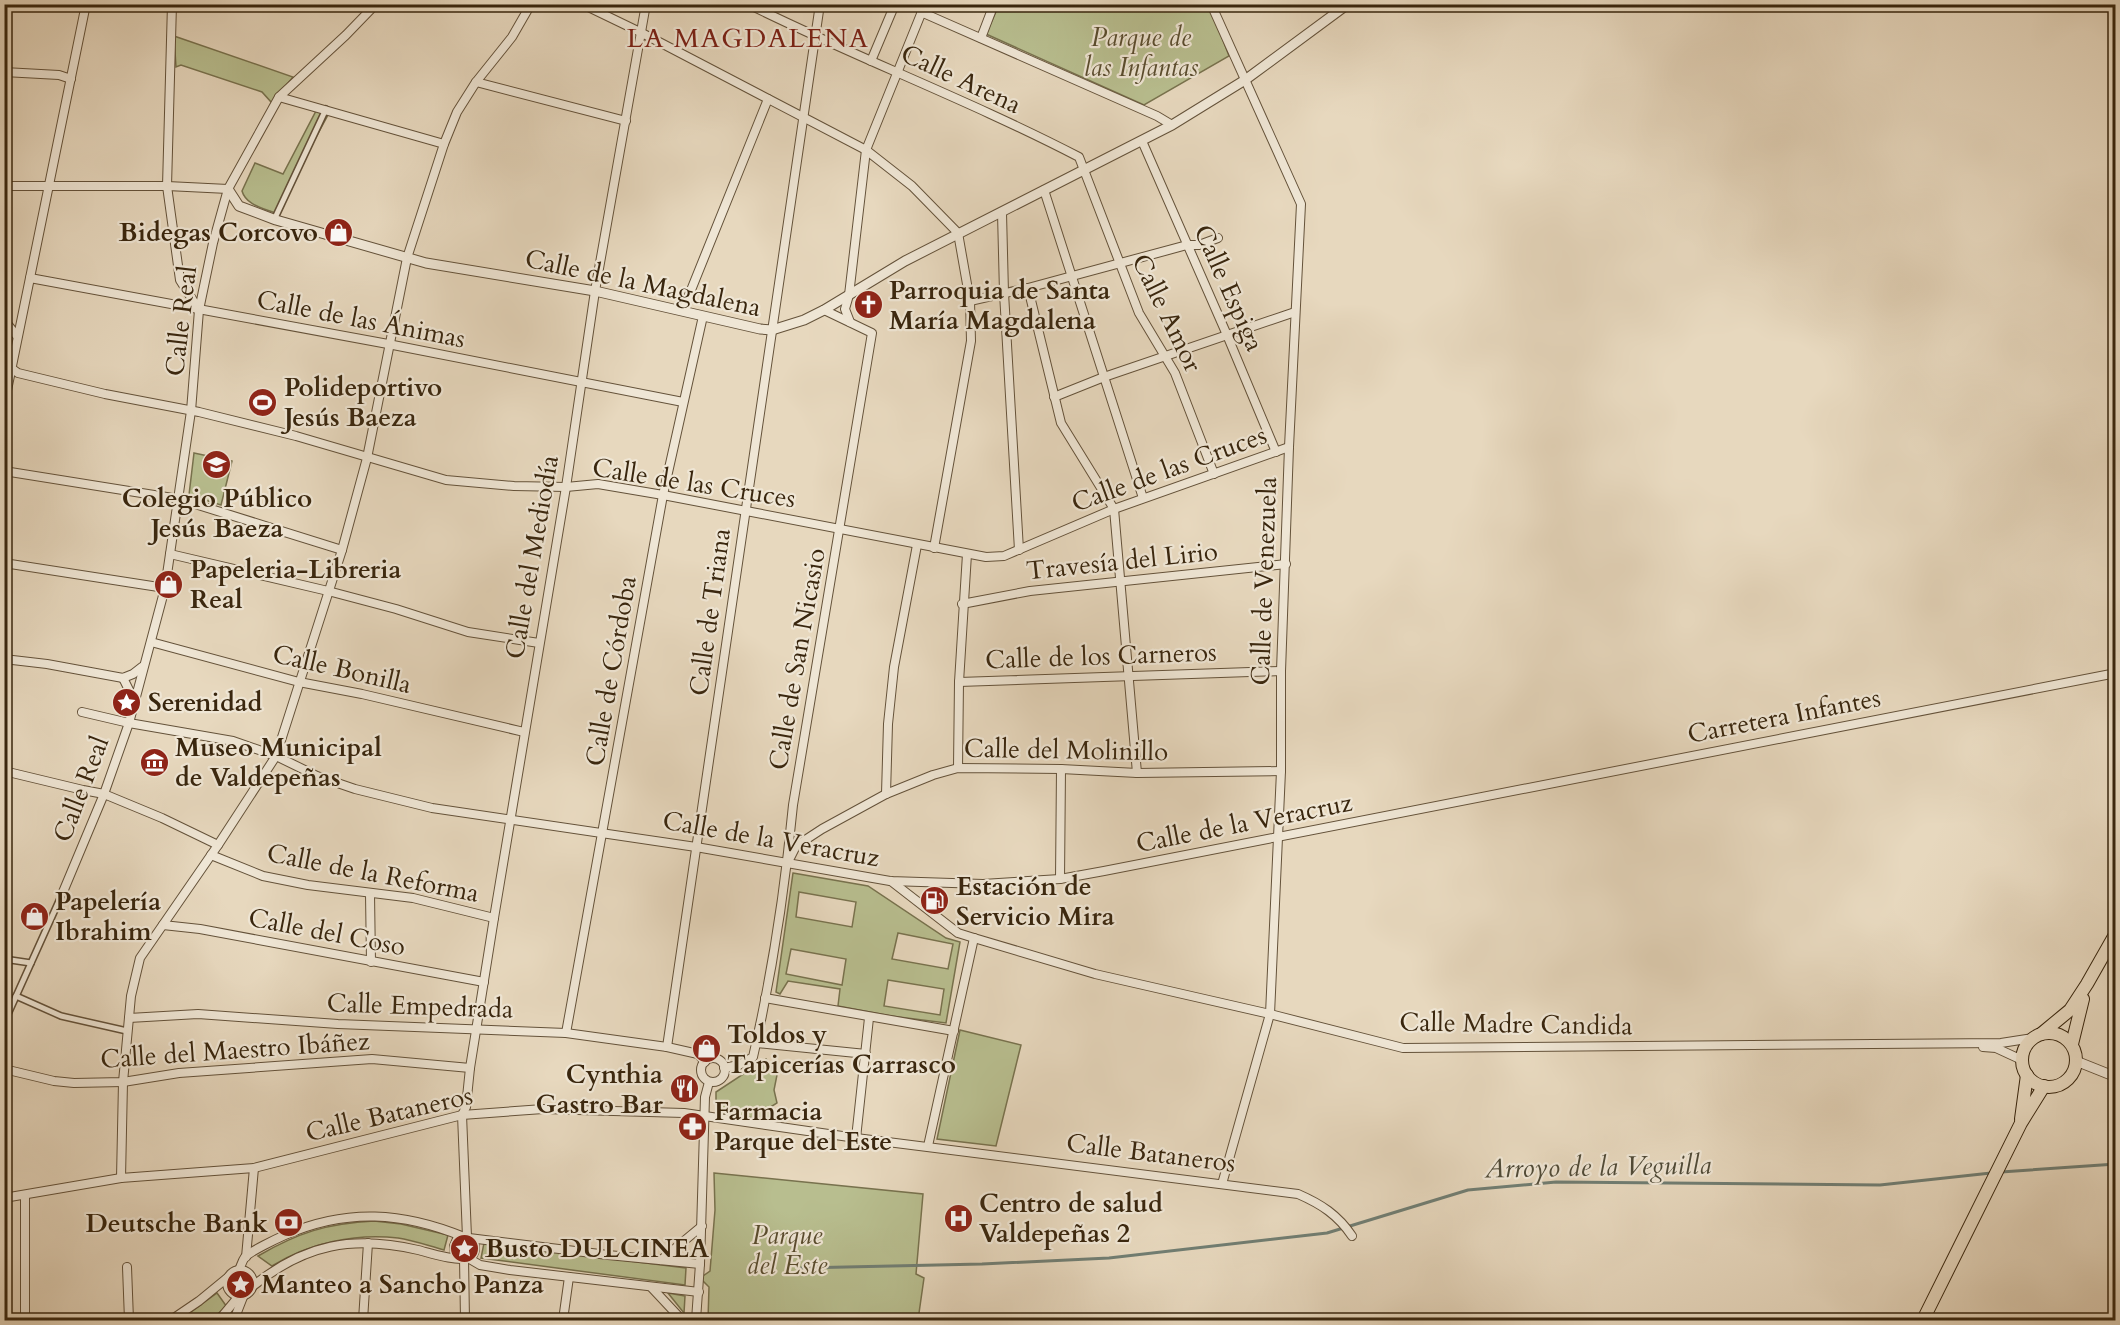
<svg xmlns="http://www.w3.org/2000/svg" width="2120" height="1325" font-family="Cardo,serif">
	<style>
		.green { fill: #b8be8f; stroke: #78724e; stroke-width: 1.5; fill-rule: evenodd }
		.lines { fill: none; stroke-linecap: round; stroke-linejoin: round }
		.stream { stroke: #717e73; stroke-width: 3 }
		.pedestrian-casing { stroke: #64523a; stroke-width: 8 }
		.minor-casing { stroke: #64523a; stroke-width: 10 }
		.tertiary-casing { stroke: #64523a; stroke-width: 11 }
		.primary-casing { stroke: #39260e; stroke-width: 14 }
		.pedestrian { stroke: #efe6d5; stroke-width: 5 }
		.minor { stroke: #efe6d5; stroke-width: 8 }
		.tertiary { stroke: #efe6d5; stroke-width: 9 }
		.primary { stroke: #e7d8be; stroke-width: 12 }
		.labels { text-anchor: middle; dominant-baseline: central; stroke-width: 4.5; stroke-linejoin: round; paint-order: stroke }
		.park-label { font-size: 26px; font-style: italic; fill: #594c2e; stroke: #efe6d5 }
		.street-label { font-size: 26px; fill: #39260e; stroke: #efe6d5 }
		.poi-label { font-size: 26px; font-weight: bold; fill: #39260e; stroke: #efe6d5; text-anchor: start }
		.neighbourhood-label { font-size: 27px; letter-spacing: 1.5px; fill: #7a1f14; stroke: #efe6d5 }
		.water-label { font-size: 27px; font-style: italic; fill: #504b38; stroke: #efe6d5 }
	</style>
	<rect width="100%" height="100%" fill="#e7d8be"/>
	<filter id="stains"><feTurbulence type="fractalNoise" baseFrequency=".00333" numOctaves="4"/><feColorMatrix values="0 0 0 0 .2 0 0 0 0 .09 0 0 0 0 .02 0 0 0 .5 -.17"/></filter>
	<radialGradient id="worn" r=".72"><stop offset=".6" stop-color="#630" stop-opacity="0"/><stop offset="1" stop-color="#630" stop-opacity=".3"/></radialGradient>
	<!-- green -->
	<g class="green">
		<polygon points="999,5 1210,5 1229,56 1144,105 986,34"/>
		<polygon points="174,36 293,77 272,103 262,92 181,65 176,67"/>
		<path d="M316 111 328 115 275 213C263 208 246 205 242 191L255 163 283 174Z"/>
		<polygon points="194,453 232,461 221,505 189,495"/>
		<path d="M793 873 868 886 946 938 960 942 946 1023 891 1016 838 1006 840 989 788 981 780 994 776 992ZM799 892 856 902 852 927 796 917ZM898 933 953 944 948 969 892 959ZM791 949 846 959 842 985 786 974ZM888 980 944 989 940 1015 884 1006Z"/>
		<polygon points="960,1030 1021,1045 996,1146 937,1139"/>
		<polygon points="766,1059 777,1075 774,1090 777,1103 769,1108 769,1112 776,1119 775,1122 720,1112 716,1101 716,1092"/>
		<polygon points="714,1173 923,1194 916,1274 924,1278 918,1320 708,1320 709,1287 700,1278 710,1271 715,1210"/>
		<path d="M374 1221 401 1224 448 1235 444 1250C429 1246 413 1240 398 1238 355 1233 309 1243 272 1266L258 1256C297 1233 328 1223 374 1221Z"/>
		<polygon points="484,1243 686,1268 685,1285 481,1258"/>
		<polygon points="217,1293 227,1307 209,1320 180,1320"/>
		<polygon points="668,1293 685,1296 684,1313"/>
	</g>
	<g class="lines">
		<!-- stream -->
		<g class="stream">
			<polyline points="2001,1172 2116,1164"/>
			<polyline points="801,1268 982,1264 1109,1258 1327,1233 1468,1190 1556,1182 1880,1185 1991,1173"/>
		</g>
		<defs>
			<g id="pedestrian">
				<polyline points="274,220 326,109"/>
				<polyline points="4,959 31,963"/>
				<polyline points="16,996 61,1016 127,1031"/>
				<polyline points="4,1023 63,892"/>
			</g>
			<g id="minor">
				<polyline points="172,4 167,186 180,280 199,310"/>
				<polyline points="582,4 640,32 866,150 912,186 958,233 970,301 971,341 934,548"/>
				<path d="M748 4C857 58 971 101 1079 157L1139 313 1175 373 1214 474"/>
				<polyline points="1211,4 1301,204 1289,447 1281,671 1281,771 1270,1014 1222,1184"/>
				<polyline points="921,12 1157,116 1172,125"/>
				<polyline points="981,38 994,4"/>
				<polyline points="871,61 895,4"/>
				<polyline points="4,72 59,75 71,79"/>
				<polyline points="476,82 626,121"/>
				<polyline points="279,97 444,144"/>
				<polyline points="1142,141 1227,335 1276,452"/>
				<polyline points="4,186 167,186 228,189"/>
				<polyline points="1044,190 1143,498"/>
				<polyline points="1002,213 1004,293 1019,550"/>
				<polyline points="30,278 388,344 683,402"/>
				<polyline points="1028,288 1061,423 1114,509 1137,773"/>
				<polyline points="970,301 1028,288 1187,245 1199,245 1218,238"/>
				<polyline points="683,310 768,99"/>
				<polyline points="4,320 17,336"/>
				<polyline points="850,322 845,309 849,295 866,150 925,4"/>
				<polyline points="11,368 18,373 105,394 199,412 296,436 446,480 514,486 566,487 598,484 663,495 986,557 1004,556 1114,509 1289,447"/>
				<polyline points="1054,397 1104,377 1295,312"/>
				<polyline points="4,405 86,4"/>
				<polyline points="4,471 179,499 342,550"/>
				<polyline points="170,554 328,591 396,609 468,632 539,643"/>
				<polyline points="4,563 165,588"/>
				<polyline points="962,604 1030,591 1286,564"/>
				<polyline points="151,642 299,682 362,694 524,732"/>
				<polyline points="4,659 47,664 123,678 133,674 142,667"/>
				<polyline points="123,678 134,700"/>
				<polyline points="959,682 1281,671"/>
				<polyline points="82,712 129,723 233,741 276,756 317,776 355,789 432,808 696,847 890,881 983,884 1060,879 1104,871 2116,673"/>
				<polyline points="958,768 959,682 967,554"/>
				<polyline points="4,771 83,790 104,794 162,818 218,845"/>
				<polyline points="886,794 888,724 894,667 917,545"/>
				<polyline points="211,855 263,876 308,885 413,898 494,918"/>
				<polyline points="790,858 796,846 822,829 886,794 933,775 958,768 1061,769 1137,773 1281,771"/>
				<polyline points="1060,879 1061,769"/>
				<polyline points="891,881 958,933 974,938 1095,974 1270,1014 1403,1048 2001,1043 2033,1038"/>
				<polyline points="63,892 104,794 129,723 165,588 191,411 199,310 213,243 228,189 279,97 346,35 376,4"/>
				<polyline points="370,894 371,962"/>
				<polyline points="163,925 200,929 484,982"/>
				<polyline points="765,998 954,1031"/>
				<polyline points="129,1018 198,1014 338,1024 566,1033 667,1047 698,1054 705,1062"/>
				<polyline points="566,1033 663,495 703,316"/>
				<polyline points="756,1043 866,1054"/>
				<polyline points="667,1047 820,4"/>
				<polyline points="1983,1047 1996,1048 2022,1060"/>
				<circle cx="713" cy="1070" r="12"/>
				<path d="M724 1068 739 1065 753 1057C772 974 785 890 793 805L872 333 824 310"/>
				<polyline points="4,1069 54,1081 74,1083 123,1082 179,1073 372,1059 470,1068"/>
				<polyline points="856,1138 869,1018"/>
				<polyline points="928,1146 974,938"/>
				<polyline points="121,1178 123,1082 131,996 140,958 218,845 276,756 342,550 367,458 407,258 444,144 457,112 476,82 512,37 531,4"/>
				<polyline points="25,1196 25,1320"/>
				<path d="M4 1198 121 1178 254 1168 462 1115 543 1109 684 1113 856 1138 1298 1194C1321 1204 1338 1215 1352 1236"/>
				<polyline points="467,1237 462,1115 466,1107 470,1068 494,918 566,487 595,291 646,4"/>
				<polyline points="469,1238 608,1255 700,1264"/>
				<polyline points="246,1257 254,1168"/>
				<polyline points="464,1258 465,1320"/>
				<polyline points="468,1258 480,1265 510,1270 699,1292"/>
				<polyline points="661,1260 702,1226"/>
				<polyline points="127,1267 129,1320"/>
				<circle cx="240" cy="1283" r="13"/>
				<path d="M239 1270C241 1266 242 1261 245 1257 251 1251 276 1239 285 1235 347 1208 403 1212 464 1237"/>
				<path d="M253 1286C305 1244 353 1235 418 1250 430 1253 457 1262 468 1258 475 1256 476 1249 474 1243L467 1237 457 1239 454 1246 455 1254 462 1258"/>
				<polyline points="652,1288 682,1320"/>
				<polyline points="171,1320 199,1301 227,1278"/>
				<polyline points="219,1320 239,1296"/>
				<polyline points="234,1320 243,1297"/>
				<polyline points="363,1320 368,1243"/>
				<polyline points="563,1320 569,1277"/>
				<polyline points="696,1320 700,1264 705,1097 709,1082"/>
			</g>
			<g id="tertiary">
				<polyline points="228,189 239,206 276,220 426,263 595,291 760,329 772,330 804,320 824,310 905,261 1172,125 1245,80 1348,4"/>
				<polyline points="2076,1061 2116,1077"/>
			</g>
			<g id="primary">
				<circle cx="2049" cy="1060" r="27"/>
				<polyline points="2041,1034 2070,1010 2087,984 2116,933"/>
				<polyline points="2072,1044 2083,999"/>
				<polyline points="2021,1119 2027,1075"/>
				<polyline points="1923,1320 2021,1123 2044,1086"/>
			</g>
		</defs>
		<!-- pedestrian casing -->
		<use href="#pedestrian" class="pedestrian-casing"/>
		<!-- minor casing -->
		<use href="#minor" class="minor-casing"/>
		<!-- tertiary casing -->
		<use href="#tertiary" class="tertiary-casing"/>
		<!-- primary casing -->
		<use href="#primary" class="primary-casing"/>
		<!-- pedestrian -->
		<use href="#pedestrian" class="pedestrian"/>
		<!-- minor -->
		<use href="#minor" class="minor"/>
		<!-- tertiary -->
		<use href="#tertiary" class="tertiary"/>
		<!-- primary -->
		<use href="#primary" class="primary"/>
	</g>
	<!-- icons -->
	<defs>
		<symbol id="shop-disc" viewBox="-11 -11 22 22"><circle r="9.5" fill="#8f2418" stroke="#efe6d5"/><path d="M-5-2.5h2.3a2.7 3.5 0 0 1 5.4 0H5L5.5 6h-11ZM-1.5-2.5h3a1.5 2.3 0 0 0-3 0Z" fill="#fff"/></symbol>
		<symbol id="church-disc" viewBox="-11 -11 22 22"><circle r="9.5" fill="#8f2418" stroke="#efe6d5"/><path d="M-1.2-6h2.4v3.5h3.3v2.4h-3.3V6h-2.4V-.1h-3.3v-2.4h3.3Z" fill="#fff"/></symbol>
		<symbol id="stadium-disc" viewBox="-11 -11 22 22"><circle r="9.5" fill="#8f2418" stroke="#efe6d5"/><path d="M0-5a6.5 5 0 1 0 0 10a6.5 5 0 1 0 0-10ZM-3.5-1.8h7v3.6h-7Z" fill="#fff"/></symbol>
		<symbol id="school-disc" viewBox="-11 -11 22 22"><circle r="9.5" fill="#8f2418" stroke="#efe6d5"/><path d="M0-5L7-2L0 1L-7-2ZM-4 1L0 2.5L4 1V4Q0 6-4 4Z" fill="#fff"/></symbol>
		<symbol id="sight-disc" viewBox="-11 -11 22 22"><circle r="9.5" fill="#8f2418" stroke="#efe6d5"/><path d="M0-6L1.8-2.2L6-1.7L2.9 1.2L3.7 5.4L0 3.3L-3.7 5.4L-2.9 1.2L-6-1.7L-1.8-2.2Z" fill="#fff"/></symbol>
		<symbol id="museum-disc" viewBox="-11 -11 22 22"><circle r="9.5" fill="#8f2418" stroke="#efe6d5"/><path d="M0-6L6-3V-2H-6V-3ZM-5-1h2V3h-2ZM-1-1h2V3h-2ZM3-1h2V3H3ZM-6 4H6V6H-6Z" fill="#fff"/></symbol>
		<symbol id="fuel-disc" viewBox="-11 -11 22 22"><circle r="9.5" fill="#8f2418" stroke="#efe6d5"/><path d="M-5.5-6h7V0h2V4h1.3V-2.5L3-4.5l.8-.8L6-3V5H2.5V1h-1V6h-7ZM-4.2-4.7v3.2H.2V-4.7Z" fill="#fff"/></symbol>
		<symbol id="restaurant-disc" viewBox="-11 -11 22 22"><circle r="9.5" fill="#8f2418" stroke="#efe6d5"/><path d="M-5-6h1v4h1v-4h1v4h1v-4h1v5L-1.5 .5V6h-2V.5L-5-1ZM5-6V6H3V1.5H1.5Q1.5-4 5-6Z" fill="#fff"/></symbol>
		<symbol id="pharmacy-disc" viewBox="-11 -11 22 22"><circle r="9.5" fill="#8f2418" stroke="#efe6d5"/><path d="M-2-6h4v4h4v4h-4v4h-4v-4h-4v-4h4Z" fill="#fff"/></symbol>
		<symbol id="hospital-disc" viewBox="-11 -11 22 22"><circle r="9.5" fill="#8f2418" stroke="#efe6d5"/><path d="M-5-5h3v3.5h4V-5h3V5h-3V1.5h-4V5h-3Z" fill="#fff"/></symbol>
		<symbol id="bank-disc" viewBox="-11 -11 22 22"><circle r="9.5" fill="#8f2418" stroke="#efe6d5"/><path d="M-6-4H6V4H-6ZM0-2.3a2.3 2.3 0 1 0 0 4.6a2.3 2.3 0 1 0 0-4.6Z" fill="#fff"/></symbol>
	</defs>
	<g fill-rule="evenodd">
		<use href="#shop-disc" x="322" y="216" width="33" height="33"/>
		<use href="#church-disc" x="852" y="288" width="33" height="33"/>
		<use href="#stadium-disc" x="246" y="386" width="33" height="33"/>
		<use href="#school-disc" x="200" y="448" width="33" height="33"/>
		<use href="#shop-disc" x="152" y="568" width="33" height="33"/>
		<use href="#sight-disc" x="110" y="686" width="33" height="33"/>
		<use href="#museum-disc" x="138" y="746" width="33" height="33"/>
		<use href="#fuel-disc" x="918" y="884" width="33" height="33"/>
		<use href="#shop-disc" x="18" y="900" width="33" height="33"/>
		<use href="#shop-disc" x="690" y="1032" width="33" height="33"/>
		<use href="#restaurant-disc" x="668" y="1072" width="33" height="33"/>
		<use href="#pharmacy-disc" x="676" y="1110" width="33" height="33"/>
		<use href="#hospital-disc" x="942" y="1202" width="33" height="33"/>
		<use href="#bank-disc" x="272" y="1206" width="33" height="33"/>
		<use href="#sight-disc" x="448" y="1232" width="33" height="33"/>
		<use href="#sight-disc" x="224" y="1268" width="33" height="33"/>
	</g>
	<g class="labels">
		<!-- park labels -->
		<g class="park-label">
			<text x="1141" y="37">Parque de<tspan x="1141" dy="30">las Infantas</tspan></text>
			<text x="787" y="1235">Parque<tspan x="787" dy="30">del Este</tspan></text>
		</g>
		<!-- street labels -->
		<g class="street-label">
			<text transform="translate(961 79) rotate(25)">Calle Arena</text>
			<text transform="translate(643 283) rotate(12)">Calle de la Magdalena</text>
			<text transform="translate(1229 288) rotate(66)">Calle Espiga</text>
			<text transform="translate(1167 313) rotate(64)">Calle Amor</text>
			<text transform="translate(361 319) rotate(11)">Calle de las Ánimas</text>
			<text transform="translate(181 321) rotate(-83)">Calle Real</text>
			<text transform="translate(1169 469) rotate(-20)">Calle de las Cruces</text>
			<text transform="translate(694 483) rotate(9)">Calle de las Cruces</text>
			<text transform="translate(532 557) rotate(-80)">Calle del Mediodía</text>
			<text transform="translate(1122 561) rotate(-6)">Travesía del Lirio</text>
			<text transform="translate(1264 581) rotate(-88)">Calle de Venezuela</text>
			<text transform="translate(710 612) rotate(-82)">Calle de Triana</text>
			<text transform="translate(1101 656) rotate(-2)">Calle de los Carneros</text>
			<text transform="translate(797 659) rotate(-80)">Calle de San Nicasio</text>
			<text transform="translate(342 669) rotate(13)">Calle Bonilla</text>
			<text transform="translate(611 671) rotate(-80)">Calle de Córdoba</text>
			<text transform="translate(1784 716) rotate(-11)">Carretera Infantes</text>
			<text transform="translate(1066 750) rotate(1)">Calle del Molinillo</text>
			<text transform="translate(81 789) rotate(-69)">Calle Real</text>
			<text transform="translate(1244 823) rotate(-11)">Calle de la Veracruz</text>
			<text transform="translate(771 839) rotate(10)">Calle de la Veracruz</text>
			<text transform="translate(373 873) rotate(11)">Calle de la Reforma</text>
			<text transform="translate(327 932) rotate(11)">Calle del Coso</text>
			<text transform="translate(420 1006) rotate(2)">Calle Empedrada</text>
			<text transform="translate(1516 1024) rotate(1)">Calle Madre Candida</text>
			<text transform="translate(235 1050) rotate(-4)">Calle del Maestro Ibáñez</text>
			<text transform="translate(389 1114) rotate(-13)">Calle Bataneros</text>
			<text transform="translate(1151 1153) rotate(7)">Calle Bataneros</text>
		</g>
		<!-- poi labels -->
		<g class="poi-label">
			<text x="318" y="232" text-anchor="end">Bidegas Corcovo</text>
			<text x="889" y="290">Parroquia de Santa<tspan x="889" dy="30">María Magdalena</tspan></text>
			<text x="284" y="387">Polideportivo<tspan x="284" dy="30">Jesús Baeza</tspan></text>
			<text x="217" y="498" text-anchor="middle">Colegio Público<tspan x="217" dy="30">Jesús Baeza</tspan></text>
			<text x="190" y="569">Papeleria-Libreria<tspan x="190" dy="30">Real</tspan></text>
			<text x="148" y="702">Serenidad</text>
			<text x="175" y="747">Museo Municipal<tspan x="175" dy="30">de Valdepeñas</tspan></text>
			<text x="956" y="886">Estación de<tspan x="956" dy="30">Servicio Mira</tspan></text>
			<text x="55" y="901">Papelería<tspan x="55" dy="30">Ibrahim</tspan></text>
			<text x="727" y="1034">Toldos y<tspan x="727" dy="30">Tapicerías Carrasco</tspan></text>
			<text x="663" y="1074" text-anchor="end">Cynthia<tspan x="663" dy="30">Gastro Bar</tspan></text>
			<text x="714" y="1111">Farmacia<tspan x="714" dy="30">Parque del Este</tspan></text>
			<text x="979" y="1203">Centro de salud<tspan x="979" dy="30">Valdepeñas 2</tspan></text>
			<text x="268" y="1223" text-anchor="end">Deutsche Bank</text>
			<text x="485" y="1248">Busto DULCINEA</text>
			<text x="261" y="1284">Manteo a Sancho Panza</text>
		</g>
		<!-- neighbourhood labels -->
		<g class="neighbourhood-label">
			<text x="748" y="38">LA MAGDALENA</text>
		</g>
		<!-- water labels -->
		<g class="water-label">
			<text transform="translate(1598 1167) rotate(-1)">Arroyo de la Veguilla</text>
		</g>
	</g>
	<!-- margin -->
	<rect width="2120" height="1325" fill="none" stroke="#e7d8be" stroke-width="24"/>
	<rect x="6" y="6" width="2108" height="1313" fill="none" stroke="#39260e" stroke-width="3"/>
	<rect x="12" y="12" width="2096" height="1301" fill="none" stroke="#39260e" stroke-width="1.5"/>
	<rect width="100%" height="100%" filter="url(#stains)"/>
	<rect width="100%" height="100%" fill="url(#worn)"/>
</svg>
